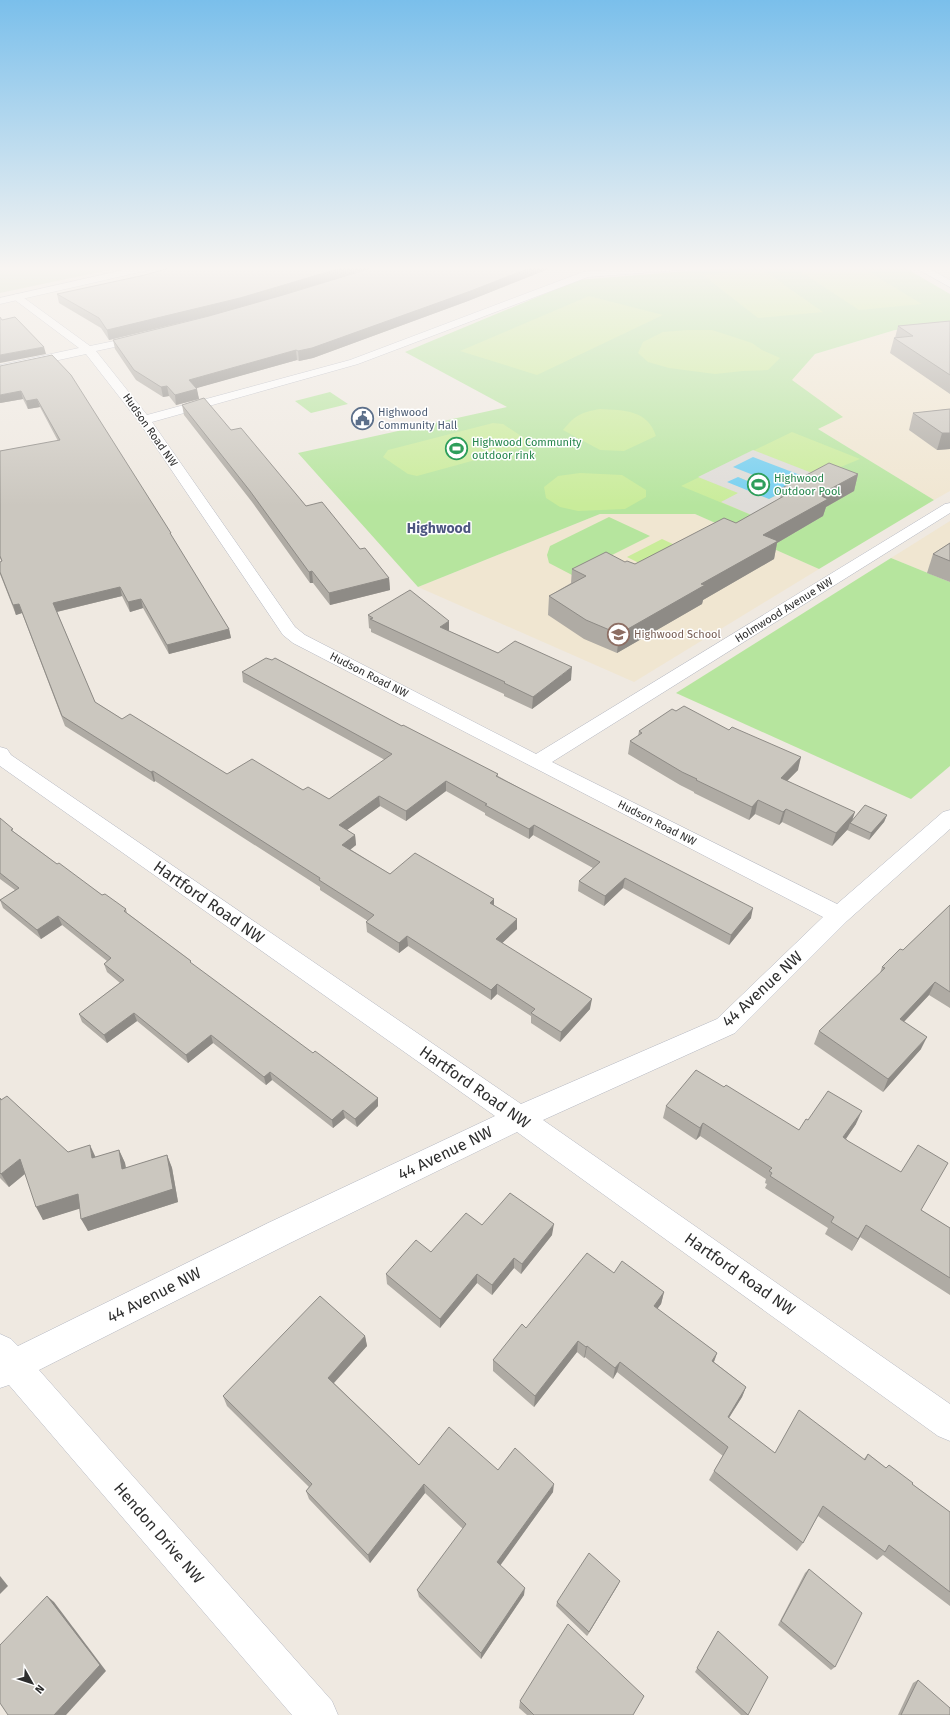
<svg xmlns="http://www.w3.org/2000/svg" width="950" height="1715" font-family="'Fira Sans',sans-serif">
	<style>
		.education { fill: #f0e6d1 }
		.green { fill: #b6e59e }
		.cemetery { fill: #c8d9b8 }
		.pitch { fill: #c9ec9a }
		.plaza { fill: #dfdcd8; fill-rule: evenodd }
		.water { fill: #75cff0 }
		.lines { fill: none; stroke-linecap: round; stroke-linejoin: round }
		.street-casing { stroke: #b4b7c1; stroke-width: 1 }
		.secondary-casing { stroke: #b4b7c1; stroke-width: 1 }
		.street { fill: #fff; fill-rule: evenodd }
		.secondary { fill: #fff; fill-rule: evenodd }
		.wall { fill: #afaba4 }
		.shaded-wall { fill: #8e8b86 }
		.building { fill: #cbc7bf; stroke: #8e8b86 }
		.labels { text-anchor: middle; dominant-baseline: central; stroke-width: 3; stroke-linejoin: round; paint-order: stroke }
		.far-service-label { font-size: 11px; fill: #4e5e75; stroke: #fff; text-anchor: start }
		.far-street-label { font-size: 11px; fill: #2e2e2e; stroke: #fff }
		.far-leisure-label { font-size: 11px; fill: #27864d; stroke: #fff; text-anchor: start }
		.far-education-label { font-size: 11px; fill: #785e54; stroke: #fff; text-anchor: start }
		.far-district-label { font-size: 14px; font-weight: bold; fill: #4d5680; stroke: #fff }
		.near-street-label { font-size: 16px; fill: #2e2e2e; stroke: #fff }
	</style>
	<rect width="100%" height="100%" fill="#efe9e1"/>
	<!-- education -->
	<g class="education">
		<polygon points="950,326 950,491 934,500 818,429 842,417 791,380 815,354 895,330"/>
		<polygon points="600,514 695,514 819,569 634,682 418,587"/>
		<polygon points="950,521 950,582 891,558"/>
	</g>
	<!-- green -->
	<g class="green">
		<polygon points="748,266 902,266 950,294 950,326 895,330 815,354 792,380 843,417 818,429 934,500 819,569 695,514 600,514 418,587 298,453 507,407 405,352 578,280"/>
		<polygon points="330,392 348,404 311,413 295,401"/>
		<polygon points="609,517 650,536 572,575 549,563 547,555 550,546"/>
		<polygon points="891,558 950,582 950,766 911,799 676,693"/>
	</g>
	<!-- cemetery -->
	<polygon class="cemetery" points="0,266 128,266 0,293"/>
	<!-- pitch -->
	<g class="pitch">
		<polygon points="830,266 859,266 922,304 859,310 797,269"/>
		<polygon points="763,270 823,312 758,318 703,275"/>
		<polygon points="589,296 663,315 537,375 460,351"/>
		<polygon points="688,330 712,330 752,343 762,350 780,358 768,370 743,371 715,374 669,368 648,362 638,353 643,342 663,332"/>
		<path d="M600 409C624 410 648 410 656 436L624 451 600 450 563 430C575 415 582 412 600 409Z"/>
		<polygon points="493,423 503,424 530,442 526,446 417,476 408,474 383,457 388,450"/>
		<polygon points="792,432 860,459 819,476 854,491 815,513 795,533 681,486"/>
		<polygon points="580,473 622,475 646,490 646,497 625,509 578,511 560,507 546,498 544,487 558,476"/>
		<polygon points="662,539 688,551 653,570 627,557"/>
	</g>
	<!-- plaza -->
	<path class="plaza" d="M753 450 830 480 768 522 721 502 738 493 698 477ZM734 466 807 479 769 499 738 477 762 487 771 482Z"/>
	<!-- water -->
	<polygon class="water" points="753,457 808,478 769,499 727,482 738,477 762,487 771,482 733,467"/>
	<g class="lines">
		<defs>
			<polygon id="street" points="657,266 698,266 693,269 588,277 358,364 152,422 295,627 305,635 536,754 945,504 950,503 950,513 552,762 837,904 943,812 950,810 950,829 847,921 735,1033 543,1120 950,1404 950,1441 938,1436 517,1132 290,1243 39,1370 332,1701 338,1715 292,1715 9,1385 0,1388 0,1334 11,1339 18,1346 268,1223 495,1116 0,766 0,747 7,749 11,755 521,1104 717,1019 823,917 293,643 283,635 139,422 86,354 0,373 0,365 79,348 11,297 16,294 20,295 90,346 143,335 147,336 149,338 147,340 96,351 147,415 350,360 583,272"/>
			<g id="secondary">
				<polygon points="141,266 158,266 153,269 0,304 0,298"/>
				<polygon points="912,266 924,266 950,280 950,287"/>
			</g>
		</defs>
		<!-- street casing -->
		<use href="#street" class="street-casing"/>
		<!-- secondary casing -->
		<use href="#secondary" class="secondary-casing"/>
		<!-- street -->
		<use href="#street" class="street"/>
		<!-- secondary -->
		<use href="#secondary" class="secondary"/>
	</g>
	<!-- wall -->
	<g class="wall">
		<polygon points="377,266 263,301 283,295 378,266 556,266 468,301 313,358 299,361 297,360 196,388 199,399 176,405 169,396 163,397 136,380 115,349 113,340 222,312 109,340 101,328 59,303 57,294"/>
		<polygon points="610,266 633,266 615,267"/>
		<polygon points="950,321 950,394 890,353 894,338 895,338 898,326"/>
		<polygon points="52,355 172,538 229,629 231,638 169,654 143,608 130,612 122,596 57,612 95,702 122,719 227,774 303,790 329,799 385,760 243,682 242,672 402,726 498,774 498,776 751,918 729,945 623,888 604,906 578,891 579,881 593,868 533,835 529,839 485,815 485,813 446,791 406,821 380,806 347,830 355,835 356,845 350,849 390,874 494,899 494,905 517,929 502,943 590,1009 560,1042 531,1023 531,1016 497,994 491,1000 408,946 399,953 367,932 366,922 368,921 320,890 320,887 155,781 154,782 65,726 22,613 16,615 0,574 0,562 2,562 0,558 0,451 58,441 40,407 28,409 23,399 0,403"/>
		<polygon points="182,405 231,430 306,506 360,549 389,578 390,590 330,605 313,583 310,583 252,502 184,415"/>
		<polygon points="950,409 950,449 937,450 909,430 913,413"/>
		<polygon points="858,474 854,491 826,507 823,516 777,543 774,559 703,600 702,604 617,653 584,639 548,615 549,596 571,583 572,569 625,562 635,564 736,523 780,499 782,488"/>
		<polygon points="950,543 950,582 927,573 933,554"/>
		<polygon points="368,615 449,631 498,653 571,680 532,709 504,696 504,694 371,632 371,629 369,628"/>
		<polygon points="639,731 798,770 787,781 853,819 887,815 884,822 869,840 847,830 848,829 832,846 782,822 779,825 755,814 749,820 694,793 694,792 680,785 628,754 630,741 638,736"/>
		<polygon points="0,818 14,832 57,864 102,895 126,909 127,913 191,961 191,964 378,1106 357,1127 345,1118 333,1128 272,1080 266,1085 213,1043 188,1063 137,1021 107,1043 82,1022 79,1014 120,983 107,972 104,964 107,961 62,925 41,939 3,908 0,900 15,890 0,879"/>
		<polygon points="950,905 950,1008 929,995 904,1022 921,1049 883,1092 814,1044 819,1031 880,973 882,967 903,950"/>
		<polygon points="724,1087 799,1130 808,1120 856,1124 846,1139 921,1210 950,1228 950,1295 860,1237 852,1251 825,1234 828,1228 765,1188 767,1184 765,1183 766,1179 700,1136 696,1140 663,1118 666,1106"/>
		<polygon points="0,1098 68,1152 96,1157 119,1150 125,1163 126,1168 167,1155 172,1168 178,1202 88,1231 80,1208 43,1220 25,1174 9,1187 0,1178"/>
		<polygon points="482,1225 552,1235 521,1274 514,1268 492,1295 477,1283 440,1328 387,1284 386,1274 431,1252"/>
		<polygon points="614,1273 664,1292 661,1304 657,1309 717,1353 714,1362 746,1387 742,1397 729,1418 775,1453 864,1459 868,1454 886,1468 912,1484 950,1512 950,1606 883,1555 877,1560 818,1516 803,1543 797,1551 709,1480 714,1471 723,1456 617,1372 613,1379 585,1357 584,1358 577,1352 534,1407 493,1371 493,1360 526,1328"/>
		<polygon points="365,1336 367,1346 334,1383 419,1465 498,1470 553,1492 500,1565 524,1595 481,1659 419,1597 417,1590 463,1529 425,1493 370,1563 309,1499 306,1491 309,1487 227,1406 223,1396"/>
		<polygon points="809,1569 835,1667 831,1670 778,1625 805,1573"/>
		<polygon points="618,1585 587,1636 556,1606 557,1602"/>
		<polygon points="718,1631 748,1715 741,1715 695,1672"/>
		<polygon points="918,1680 950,1715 898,1715 913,1683"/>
		<polygon points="520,1701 633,1715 527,1715 519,1708"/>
	</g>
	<!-- shaded-wall -->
	<g class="shaded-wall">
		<polygon points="348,266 377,266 242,308 109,340 107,330"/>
		<polygon points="535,266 556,266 468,301 313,358 299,361 298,351"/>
		<polygon points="615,266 633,266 615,267"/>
		<polygon points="44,347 46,354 0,363 0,355"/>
		<polygon points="296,350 297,360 190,390 189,380"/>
		<polygon points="167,386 169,396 163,397 161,387"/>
		<polygon points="197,389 199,399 176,405 175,395"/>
		<polygon points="21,391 23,399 0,403 0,395"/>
		<polygon points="37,399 40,407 28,409 26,401"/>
		<polygon points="942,433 950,433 950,449 937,450"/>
		<polygon points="858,474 854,491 826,507 823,516 777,543 774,559 703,600 702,604 617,653 619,634 701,584 763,535 819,495"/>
		<polygon points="312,571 313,583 310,583 309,572"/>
		<polygon points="389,578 390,590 330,605 329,593"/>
		<polygon points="120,587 122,596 56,612 53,603"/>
		<polygon points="141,599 143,608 130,612 128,602"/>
		<polygon points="19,604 22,613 16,615 13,605"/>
		<polygon points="449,621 449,633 440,627"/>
		<polygon points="229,629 231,638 169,654 167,645"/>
		<polygon points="572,667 571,680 532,709 533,697"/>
		<polygon points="801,757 798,770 777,791 781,778"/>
		<polygon points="153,771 155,781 154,782 151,772"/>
		<polygon points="446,781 446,791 406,821 406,811"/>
		<polygon points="379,796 380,806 340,835 339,825"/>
		<polygon points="758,800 755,814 749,820 752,807"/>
		<polygon points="786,809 782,822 779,825 783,812"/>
		<polygon points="855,812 851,824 850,823 848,829 832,846 836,833"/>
		<polygon points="887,815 884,822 869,840 871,833"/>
		<polygon points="534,825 533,835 529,839 529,829"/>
		<polygon points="355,835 356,845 344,855 342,845"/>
		<polygon points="625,878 623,888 604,906 605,896"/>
		<polygon points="494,899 494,909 490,903"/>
		<polygon points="753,908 751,918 729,945 731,935"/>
		<polygon points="58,916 62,925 41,939 37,930"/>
		<polygon points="517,919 517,929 496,949 496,939"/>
		<polygon points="407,936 408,946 399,953 399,943"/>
		<polygon points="935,982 929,995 894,1032 900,1019"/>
		<polygon points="497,984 497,994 491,1000 491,990"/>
		<polygon points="592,999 590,1009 560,1042 561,1032"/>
		<polygon points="134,1013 137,1021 107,1043 104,1035"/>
		<polygon points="211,1035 213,1043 188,1063 186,1055"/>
		<polygon points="927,1037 921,1049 883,1092 888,1079"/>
		<polygon points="270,1072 272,1080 266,1085 264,1077"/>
		<polygon points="378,1098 378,1106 357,1127 355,1119"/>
		<polygon points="343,1110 345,1118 333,1128 332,1120"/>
		<polygon points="862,1111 856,1124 838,1150 843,1137"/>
		<polygon points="703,1123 700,1136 696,1140 700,1128"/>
		<polygon points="90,1145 96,1158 92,1158"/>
		<polygon points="119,1150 125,1163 128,1181 122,1169"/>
		<polygon points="167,1155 172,1168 178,1202 88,1231 81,1219"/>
		<polygon points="20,1159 27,1172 9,1187 1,1174"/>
		<polygon points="78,1194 85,1207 43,1220 36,1207"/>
		<polygon points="554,1224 552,1235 521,1274 522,1264"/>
		<polygon points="866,1225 860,1237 852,1251 858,1239"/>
		<polygon points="514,1258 514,1268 492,1295 492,1285"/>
		<polygon points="477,1274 477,1283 440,1328 440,1319"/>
		<polygon points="664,1292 661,1304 651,1317 654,1306"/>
		<polygon points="365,1336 367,1346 330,1387 328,1378"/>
		<polygon points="578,1341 577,1352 534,1407 535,1396"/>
		<polygon points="587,1346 585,1357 584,1358 586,1347"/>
		<polygon points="717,1353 713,1364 712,1361"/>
		<polygon points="620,1362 617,1372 613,1379 615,1368"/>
		<polygon points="746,1387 742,1397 723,1427 728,1417"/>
		<polygon points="424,1484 425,1493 370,1563 368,1555"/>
		<polygon points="554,1484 553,1492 497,1570 497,1562"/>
		<polygon points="0,1576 8,1586 0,1594"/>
		<polygon points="620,1581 618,1585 587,1636 589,1632"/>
		<polygon points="525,1588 524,1595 481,1659 481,1653"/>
		<polygon points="47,1596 54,1602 106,1671 66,1715 54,1715"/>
	</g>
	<!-- building -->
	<g class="building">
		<polygon points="176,266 348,266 240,298 107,330 99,318 57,294 145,275"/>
		<polygon points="378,266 535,266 468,292 312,348 298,351 296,350 189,380 197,389 175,395 167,386 161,387 134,370 113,340 209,316 283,295"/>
		<polygon points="0,317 2,320 15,317 44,347 0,355"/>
		<polygon points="950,321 950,375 894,338 913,336 898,326"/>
		<polygon points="52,355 71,375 171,533 170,533 229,629 167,645 141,599 128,602 120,587 53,603 95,702 122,719 130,714 227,774 252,759 303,790 308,787 329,799 392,754 242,672 266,658 272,660 275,658 402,726 403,725 498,774 496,776 753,908 731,935 625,878 605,896 579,881 600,862 534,825 529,829 485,805 487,804 446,781 406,811 379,796 339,825 355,835 342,845 390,874 415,853 494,899 490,903 517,919 496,939 592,999 561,1032 531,1013 535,1009 497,984 491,990 407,936 399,943 366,922 374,915 319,880 320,878 153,771 151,772 62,716 19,604 13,605 0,572 0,562 2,561 0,556 0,451 60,440 37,399 26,401 21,391 0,395 0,366"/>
		<polygon points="204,398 231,430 241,428 306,506 322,502 360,549 365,548 389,578 329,593 312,571 309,572 250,491 182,405"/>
		<polygon points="950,409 950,433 942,433 913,413"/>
		<polygon points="829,463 858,474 819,495 828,499 763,535 778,541 701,584 705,585 619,634 586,620 549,596 586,576 572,569 606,552 625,562 627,561 635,564 724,518 736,523 791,492 782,488"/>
		<polygon points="950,543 950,561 933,554"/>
		<polygon points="410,590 449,621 440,627 498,653 515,641 572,667 533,697 504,683 505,682 370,619 373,618 368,615"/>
		<polygon points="684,706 729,730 732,727 801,757 781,778 855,812 836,833 786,809 783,812 758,800 752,807 696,780 697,779 682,772 630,741 642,733 639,731 672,709 676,711"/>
		<polygon points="865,805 887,815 871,833 850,823"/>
		<polygon points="0,818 13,829 11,830 57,864 59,863 102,895 105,894 126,909 124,911 191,961 190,962 313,1053 315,1051 378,1098 355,1119 343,1110 332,1120 270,1072 264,1077 211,1035 186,1055 134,1013 104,1035 79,1014 124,980 104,964 111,958 58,916 37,930 0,900 19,888 0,873"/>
		<polygon points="950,905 950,992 935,982 900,1019 927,1037 888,1079 819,1031 885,968 882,967 900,949 903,950"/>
		<polygon points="696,1070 724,1087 726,1085 799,1130 806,1119 808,1120 828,1091 862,1111 843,1137 848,1141 901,1172 918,1145 948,1163 921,1210 950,1228 950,1278 866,1225 858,1239 831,1222 834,1217 770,1176 772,1173 769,1171 772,1168 703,1123 700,1128 666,1106"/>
		<polygon points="7,1096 68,1152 90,1145 92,1158 119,1150 122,1169 167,1155 173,1189 81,1219 78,1194 36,1207 20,1159 1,1174 0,1173 0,1098 1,1100"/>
		<polygon points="510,1193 554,1224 522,1264 514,1258 492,1285 477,1274 440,1319 386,1274 416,1240 431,1252 466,1213 482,1225"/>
		<polygon points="587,1253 614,1273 622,1261 664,1292 654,1306 717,1353 712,1361 746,1387 728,1417 775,1453 799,1410 865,1460 868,1454 886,1468 889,1465 913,1483 912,1484 950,1512 950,1592 889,1545 885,1552 823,1506 803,1543 714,1471 728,1447 620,1362 615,1368 587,1346 586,1347 578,1341 535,1396 493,1360 522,1324 526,1328"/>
		<polygon points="320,1296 365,1336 328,1378 419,1465 449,1427 498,1470 515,1448 554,1484 497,1562 525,1588 481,1653 417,1590 466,1524 424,1484 368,1555 306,1491 312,1484 223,1396"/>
		<polygon points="589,1553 620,1581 589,1632 557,1602"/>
		<polygon points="809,1569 862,1613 835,1667 781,1621"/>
		<polygon points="47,1596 100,1665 54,1715 8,1715 0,1703 0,1645"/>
		<polygon points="568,1624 644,1696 633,1715 534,1715 520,1701"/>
		<polygon points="718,1631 768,1677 748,1715 697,1668"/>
		<polygon points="918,1680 950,1708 950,1715 901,1715"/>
	</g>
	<!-- sky -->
	<linearGradient id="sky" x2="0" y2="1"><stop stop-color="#7abfeb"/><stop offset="0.53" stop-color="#f8f5f2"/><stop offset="1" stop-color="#f8f5f2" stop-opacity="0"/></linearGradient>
	<rect width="950" height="506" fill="url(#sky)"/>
	<!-- icons -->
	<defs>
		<symbol id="civic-ring" viewBox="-11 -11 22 22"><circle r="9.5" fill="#fff" stroke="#5c6f8a" stroke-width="1.5"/><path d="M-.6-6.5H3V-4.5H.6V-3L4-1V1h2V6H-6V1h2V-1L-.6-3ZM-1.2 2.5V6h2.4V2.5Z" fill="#5c6f8a"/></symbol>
		<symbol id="stadium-ring" viewBox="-11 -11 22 22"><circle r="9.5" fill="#fff" stroke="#2e9e5b" stroke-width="1.5"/><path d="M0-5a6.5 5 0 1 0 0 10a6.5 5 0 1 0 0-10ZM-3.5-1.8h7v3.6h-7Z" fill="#2e9e5b"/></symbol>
		<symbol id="school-ring" viewBox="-11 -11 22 22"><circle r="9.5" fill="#fff" stroke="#8d6e63" stroke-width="1.5"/><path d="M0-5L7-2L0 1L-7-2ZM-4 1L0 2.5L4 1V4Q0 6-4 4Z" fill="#8d6e63"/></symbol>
	</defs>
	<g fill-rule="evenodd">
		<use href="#civic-ring" x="350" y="406" width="25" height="25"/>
		<use href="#stadium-ring" x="444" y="436" width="25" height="25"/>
		<use href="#stadium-ring" x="746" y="472" width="25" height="25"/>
		<use href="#school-ring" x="606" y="622" width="25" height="25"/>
	</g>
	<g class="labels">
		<!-- far-service labels -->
		<g class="far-service-label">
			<text x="378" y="412">Highwood<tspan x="378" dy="13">Community Hall</tspan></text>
		</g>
		<!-- far-street labels -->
		<g class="far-street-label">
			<text transform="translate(150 430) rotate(55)">Hudson Road NW</text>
			<text transform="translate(784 610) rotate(-32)">Holmwood Avenue NW</text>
			<text transform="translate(369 675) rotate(27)">Hudson Road NW</text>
			<text transform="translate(657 823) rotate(27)">Hudson Road NW</text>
		</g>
		<!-- far-leisure labels -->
		<g class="far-leisure-label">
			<text x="472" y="442">Highwood Community<tspan x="472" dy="13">outdoor rink</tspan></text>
			<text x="774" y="478">Highwood<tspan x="774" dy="13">Outdoor Pool</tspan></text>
		</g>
		<!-- far-education labels -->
		<g class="far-education-label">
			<text x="634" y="634">Highwood School</text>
		</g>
		<!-- far-district labels -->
		<g class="far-district-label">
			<text x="439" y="528">Highwood</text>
		</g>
		<!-- near-street labels -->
		<g class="near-street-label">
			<text transform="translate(209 902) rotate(35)">Hartford Road NW</text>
			<text transform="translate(762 989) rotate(-43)">44 Avenue NW</text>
			<text transform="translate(475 1087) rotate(35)">Hartford Road NW</text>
			<text transform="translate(445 1153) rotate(-26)">44 Avenue NW</text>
			<text transform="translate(740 1274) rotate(35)">Hartford Road NW</text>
			<text transform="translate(154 1295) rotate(-27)">44 Avenue NW</text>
			<text transform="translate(159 1533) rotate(49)">Hendon Drive NW</text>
		</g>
	</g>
	<!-- north arrow -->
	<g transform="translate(32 1683) rotate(129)" stroke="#ffffff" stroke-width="3" paint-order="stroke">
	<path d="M0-3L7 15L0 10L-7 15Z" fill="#2e2e2e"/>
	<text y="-6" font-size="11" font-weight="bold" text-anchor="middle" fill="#2e2e2e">N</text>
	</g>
</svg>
